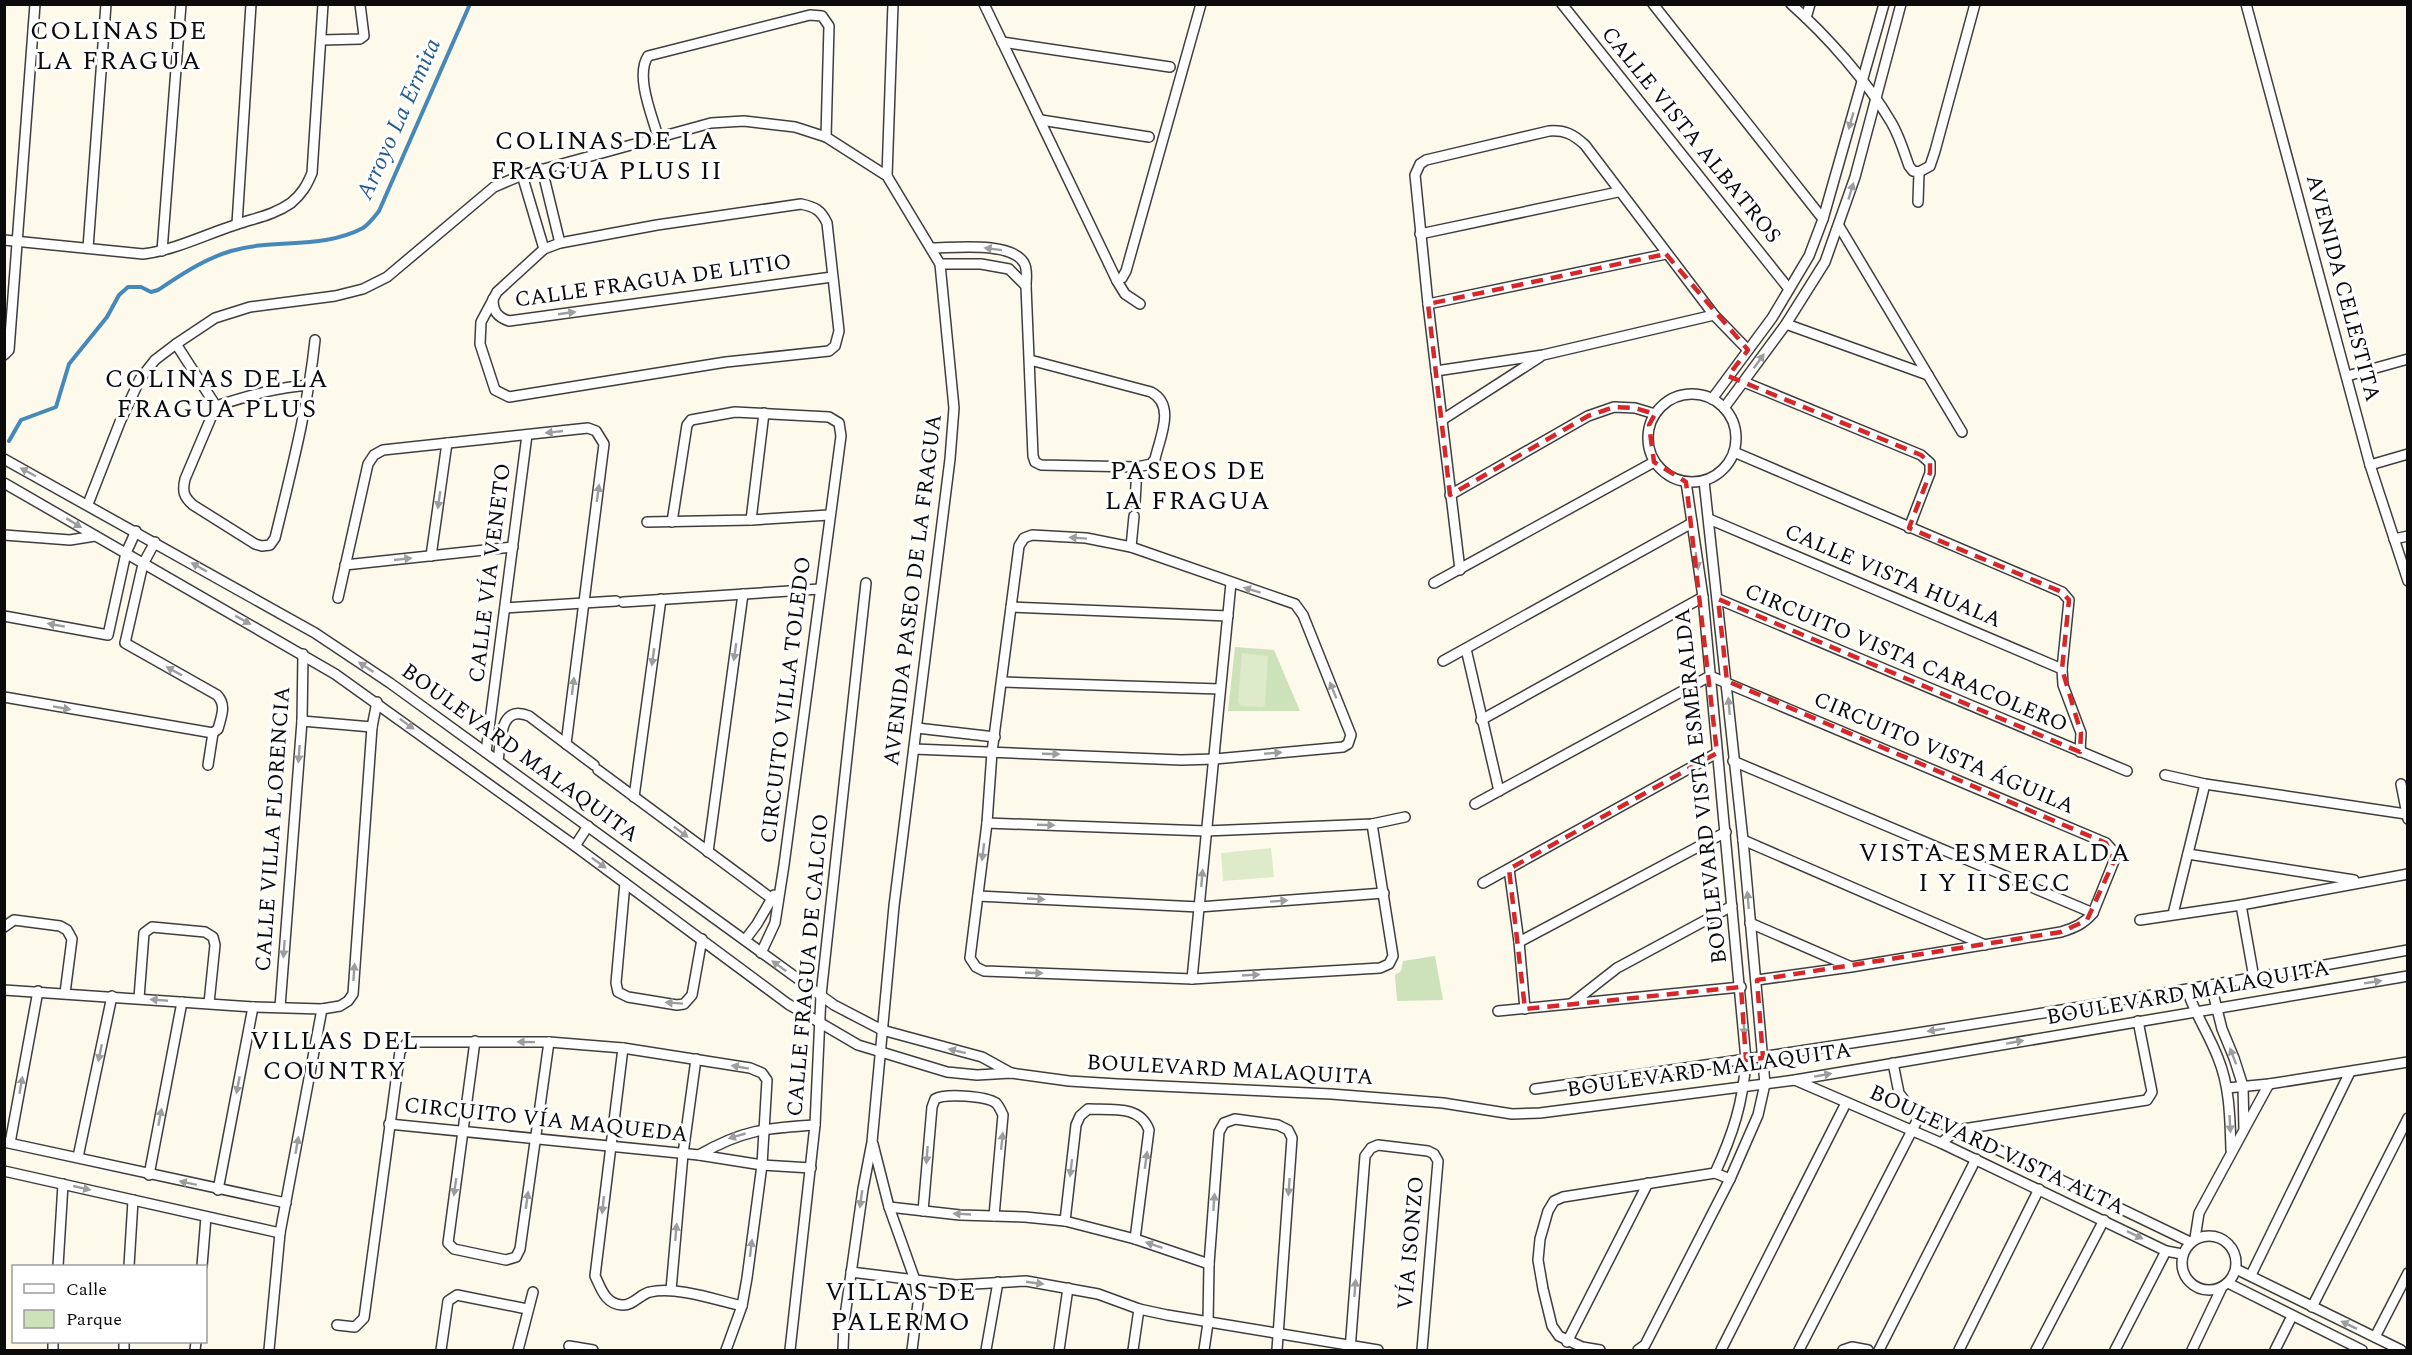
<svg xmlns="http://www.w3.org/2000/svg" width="2412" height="1355" font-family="Spectral,serif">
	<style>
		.green { fill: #cde2ba }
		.pitch { fill: #deebcb }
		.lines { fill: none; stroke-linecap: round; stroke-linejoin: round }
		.stream { stroke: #4788bb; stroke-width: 4 }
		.street-casing { stroke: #3e3e3e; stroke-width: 12 }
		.street { stroke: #fff; stroke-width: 9 }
		.oneway { fill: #9d9d9d }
		.marked { fill: none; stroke: #d62828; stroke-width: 4.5; stroke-dasharray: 12 8; stroke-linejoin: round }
		.labels { text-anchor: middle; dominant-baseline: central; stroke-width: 6; stroke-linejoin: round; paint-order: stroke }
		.street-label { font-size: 22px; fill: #0b0b0b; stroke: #fff }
		.water-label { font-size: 24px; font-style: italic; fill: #255b8d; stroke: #fff }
		.quarter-label { font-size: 26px; letter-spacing: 1.5px; fill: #0b0b0b; stroke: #fff }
	</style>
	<rect width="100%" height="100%" fill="#fdfaec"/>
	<!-- green -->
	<g class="green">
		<polygon points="1235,647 1274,650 1300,711 1228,711"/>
		<polygon points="1435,956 1443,1000 1397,1001 1395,975 1401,971 1403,961"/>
	</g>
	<!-- pitch -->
	<g class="pitch">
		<polygon points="1242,653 1268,656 1265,705 1262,707 1241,706 1238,702"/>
		<polygon points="1271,848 1274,877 1223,881 1221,853"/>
	</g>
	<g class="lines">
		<!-- stream -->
		<path class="stream" d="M9 441 21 420 56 407 69 364 107 317 119 295 128 287H141L151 292 158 290C181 275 204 259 231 251 275 238 321 250 363 228 369 224 375 216 379 211L470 4"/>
		<defs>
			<g id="street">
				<polyline points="984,4 1117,281 1125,294 1140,304"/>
				<polyline points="1562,4 1789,289"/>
				<polyline points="1653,4 1823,219"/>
				<path d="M1791 4C1828 37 1867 81 1891 122 1899 135 1904 152 1909 166L1913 171 1919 172 1918 202"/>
				<polyline points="2246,4 2370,465 2408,581"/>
				<polyline points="1806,18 1810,4"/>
				<polyline points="322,40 360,39 364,36 360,4"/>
				<polyline points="1002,42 1170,67"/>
				<polyline points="1041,120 1149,137"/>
				<path d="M658 137C652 115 635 76 648 56L810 15 822 16 829 26 826 137"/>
				<polyline points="542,169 560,243"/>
				<polyline points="1919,172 1930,166 1935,151 1975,4"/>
				<polyline points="522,175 544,249"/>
				<polyline points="887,176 893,4"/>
				<path d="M801 204C815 207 821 210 827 223L839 331 835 346 829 351 726 362 509 397 495 390 480 344 481 322 497 292 544 249 560 243 657 225Z"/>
				<polyline points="237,224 251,4"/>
				<polyline points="1839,226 1962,432"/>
				<polyline points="1420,234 1618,192"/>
				<path d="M4 240 143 254C175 250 204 235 235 225 255 218 274 215 291 203 302 194 307 185 312 173L323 4"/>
				<polyline points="88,248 106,4"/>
				<path d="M932 248C954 248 1011 241 1024 263 1028 270 1026 278 1026 286L1033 456 1035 462 1041 465 1137 467 1151 464 1155 459C1160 437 1176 405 1151 392L1030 360"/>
				<polyline points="162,251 181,4"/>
				<polyline points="940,264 981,264 1009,269 1026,286"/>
				<polyline points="1117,281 1122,278 1126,271 1201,4"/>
				<path d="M493 299C493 311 497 317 509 321L832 277"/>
				<polyline points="1428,304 1666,254"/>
				<polyline points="1786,324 1928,375"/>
				<polyline points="176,344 216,406"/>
				<polyline points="4,355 9,350 35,4"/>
				<polyline points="1436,371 1543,355 1714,315"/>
				<polyline points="2347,376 2408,359"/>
				<polyline points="1744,382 1921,455 1930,463 1930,473 1909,528"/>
				<path d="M311 385C277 387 248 396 216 406L185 479C182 492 184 497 193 505L255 544 262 546 270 545 275 538C291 472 308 407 315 340"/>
				<circle cx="1692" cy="438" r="44"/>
				<polyline points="1712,399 1772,318 1809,256 1823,219 1884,4"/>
				<polyline points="1724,408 1786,324 1825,262 1855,177 1901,4"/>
				<polyline points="1442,420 1540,357"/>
				<polyline points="1734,452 2062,592 2069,600 2062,669 2063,685 2081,733 2080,752"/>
				<polyline points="4,459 315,633 390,683 834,1005 882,1030 982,1057 1011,1073"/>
				<polyline points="2370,465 2408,454"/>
				<path d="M1686 482 1703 597 1746 1060C1743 1103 1733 1134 1715 1173"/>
				<polyline points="4,483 335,674 575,846 788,1004 858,1045 947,1072 977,1075 1011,1073 1069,1081 1117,1084 1331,1094 1443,1103 1512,1114 1540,1113 1795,1080 2408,976"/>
				<polyline points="1450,495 1588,416 1614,407 1635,408 1655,414"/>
				<polyline points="1135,503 1137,467"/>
				<polyline points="88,504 120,422 140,379 155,360 176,344 215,318 250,307 335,296 363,289 387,277 494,187 522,175 711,123 744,121 795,127 826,137 887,176 940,264 954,408 950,459 894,906 872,1142 863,1189 844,1323 843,1350"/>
				<polyline points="1709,519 2062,669"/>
				<polyline points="751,520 764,413"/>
				<polyline points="647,522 751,520 829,515"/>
				<polyline points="672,522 687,425 691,420 735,412 829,417 839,423 841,436 784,865 775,923 761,953"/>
				<polyline points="4,535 70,540 95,536"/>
				<polyline points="2394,539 2408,536"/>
				<path d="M155 542 143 564 125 643 217 695C227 705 221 717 218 729L213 733 208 765"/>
				<polyline points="1131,547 1134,516"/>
				<polyline points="431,556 447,443"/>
				<polyline points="345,565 513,547"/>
				<path d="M1460 570 1428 304 1415 175 1420 164 1426 160 1549 131C1565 130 1573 134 1585 145L1714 315 1748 350"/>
				<polyline points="1434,583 1654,462"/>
				<polyline points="338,598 368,464 374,455 383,450 588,428 596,431 604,444 566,744"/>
				<polyline points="1718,599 2127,771"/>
				<polyline points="623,602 820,589"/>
				<polyline points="1011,607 1228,616"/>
				<polyline points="505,608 616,601"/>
				<polyline points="4,616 108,635 126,553 136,531"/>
				<polyline points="1466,649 1499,791"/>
				<polyline points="1443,661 1692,523"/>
				<polyline points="1003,682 1220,689"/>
				<polyline points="4,697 213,733"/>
				<polyline points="1481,720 1703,597"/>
				<polyline points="302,721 372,727"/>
				<polyline points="917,728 995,737"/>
				<polyline points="914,749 1181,760 1215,759 1343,747 1348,744 1351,735 1303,615 1295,604 1131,547 1086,538 1032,535 1024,538 1019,546 992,752 987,823 970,958 976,967 984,971 1192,979 1380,968 1389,964 1393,956 1372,824"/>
				<polyline points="486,752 527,435"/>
				<path d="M498 761C501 741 499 704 529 716L594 765"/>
				<polyline points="1733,761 2093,913"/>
				<polyline points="598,770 771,898 778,901"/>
				<polyline points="2165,775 2205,784 2406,814"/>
				<polyline points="2401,784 2408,819"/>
				<polyline points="634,797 661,599"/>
				<path d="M1475 804 1710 676 2106 843 2114 852V861L2093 913C2084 924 2074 928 2061 932L1851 967 1757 980"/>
				<polyline points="987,823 1206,831 1372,824 1405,817"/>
				<polyline points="1743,840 1985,945"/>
				<polyline points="575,846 588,826"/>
				<polyline points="708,852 743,594"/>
				<polyline points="2188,854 2354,880"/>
				<polyline points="1509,869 1519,942 1525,1009"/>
				<polyline points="625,883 616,983 618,992 628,997 677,1005 684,1004 692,995 702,939"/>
				<polyline points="1483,883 1717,753"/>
				<polyline points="978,896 1199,907 1384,893"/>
				<polyline points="2241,905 2254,978"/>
				<polyline points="2173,914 2205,784"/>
				<polyline points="2140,920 2241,905 2408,874"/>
				<polyline points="1750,923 1849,966"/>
				<polyline points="4,927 14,920 60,926 67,930 72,939 65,993"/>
				<polyline points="745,940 757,924 774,895"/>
				<polyline points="1519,942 1726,832"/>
				<polyline points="1192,979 1231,583"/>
				<polyline points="4,990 253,1007 322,1009 340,1006 348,1001 353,994 372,727 377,702"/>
				<path d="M2187 990C2195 1014 2209 1034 2218 1058 2230 1087 2230 1119 2231 1150"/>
				<polyline points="139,998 144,933 152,927 205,932 213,937 215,945 209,1003"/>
				<polyline points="1571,1004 1617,968 1732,906"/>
				<polyline points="280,1007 302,721 303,654"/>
				<polyline points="1498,1011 1741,987"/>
				<polyline points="475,1041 448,1243 454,1249 506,1260 516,1257 520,1249 549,1042"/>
				<path d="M623 1048 595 1276C601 1288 605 1304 622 1305 633 1306 640 1294 650 1292 676 1286 716 1300 742 1306"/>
				<polyline points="1893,1063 1899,1093 1908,1105 1920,1115 1957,1130 2190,1242"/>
				<polyline points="1795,1080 1941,1143 2166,1251 2182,1254"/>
				<polyline points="2227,1088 2269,1084 2408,1062"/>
				<path d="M1535 1089C1827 1049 2118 1003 2408 950"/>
				<polyline points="389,1124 699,1155 762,1165 811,1168"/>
				<polyline points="2245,1128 2269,1084"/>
				<polyline points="4,1142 286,1203"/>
				<polyline points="10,1143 38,991"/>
				<polyline points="1941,1143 1957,1130 2147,1100 2152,1092 2138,1021"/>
				<polyline points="873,1144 889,1207 915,1280 918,1303 912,1350"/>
				<path d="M699 1155C742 1130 766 1128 815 1125"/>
				<polyline points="78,1157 112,996"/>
				<polyline points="4,1171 280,1233"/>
				<polyline points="149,1175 182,1002"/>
				<polyline points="218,1190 253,1007"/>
				<polyline points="889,1207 960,1215 1025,1217 1065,1221 1135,1239 1209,1264"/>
				<path d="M923 1211 932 1107 935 1099C945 1093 986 1096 996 1103 999 1106 1001 1111 1003 1115L994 1216"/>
				<path d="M1065 1221 1076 1125 1080 1116 1088 1109C1112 1110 1140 1105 1149 1130L1135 1239"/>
				<circle cx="2209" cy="1263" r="27"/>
				<polyline points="2195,1238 2199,1213 2244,1130 2243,1086 2234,1058 2222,1029 2211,985"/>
				<polyline points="58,1266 63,1184"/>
				<polyline points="129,1266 133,1200"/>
				<polyline points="202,1266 206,1217"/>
				<polyline points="2236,1269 2401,1350"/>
				<polyline points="851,1272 956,1285 1026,1281 1098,1294 1139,1309 1167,1315 1378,1350"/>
				<polyline points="2251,1275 2350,1072"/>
				<polyline points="2228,1283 2362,1350"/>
				<polyline points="671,1290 683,1154 696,1059"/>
				<polyline points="2312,1307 2408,1118"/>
				<polyline points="337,1325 355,1327 364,1318 400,1051 408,1042 549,1042 623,1048 750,1068 762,1073 767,1080 762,1165 747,1278 742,1306 726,1350"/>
				<polyline points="2375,1337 2408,1273"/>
				<polyline points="1567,1342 1648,1183"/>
				<polyline points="569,1346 593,1350"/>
				<polyline points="53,1350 53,1342"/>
				<polyline points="124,1350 124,1342"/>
				<polyline points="195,1350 196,1342"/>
				<polyline points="269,1350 280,1233 322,1009"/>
				<polyline points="441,1350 448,1301 457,1295 527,1309"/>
				<polyline points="518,1350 533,1292"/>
				<polyline points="790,1350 815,1125 821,995 866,583"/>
				<polyline points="986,1350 998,1282"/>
				<polyline points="1059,1350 1068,1288"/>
				<polyline points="1133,1350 1139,1309"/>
				<polyline points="1204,1350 1208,1323 1209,1264 1219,1132 1224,1123 1235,1119 1278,1125 1288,1130 1292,1138 1277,1350"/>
				<polyline points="1350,1350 1365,1156 1371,1148 1378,1145 1428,1151 1434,1154 1438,1161 1422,1350"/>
				<polyline points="1600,1350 1582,1347 1559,1336 1552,1326 1543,1289 1538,1260 1540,1239 1548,1211 1554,1201 1563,1197 1715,1173 1730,1179"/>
				<polyline points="1638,1350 1645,1345 1730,1179 1758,1115 1765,1084 1743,840 1704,481"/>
				<polyline points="1721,1350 1846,1103"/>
				<polyline points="1799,1350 1920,1115"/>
				<polyline points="1843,1350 1852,1347 1868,1350"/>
				<polyline points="1879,1350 1976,1159"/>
				<polyline points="1959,1350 2039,1189"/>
				<polyline points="2036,1350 2104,1220"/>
				<polyline points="2115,1350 2166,1251"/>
				<polyline points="2192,1350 2222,1287"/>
				<polyline points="2275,1350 2292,1316"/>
			</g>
		</defs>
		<!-- street casing -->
		<use href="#street" class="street-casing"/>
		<!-- street -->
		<use href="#street" class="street"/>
	</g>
	<!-- one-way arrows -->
	<defs><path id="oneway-solid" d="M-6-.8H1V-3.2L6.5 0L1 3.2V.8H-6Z" transform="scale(1.5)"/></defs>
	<g class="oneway">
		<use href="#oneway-solid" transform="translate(1851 121) rotate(106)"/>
		<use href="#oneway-solid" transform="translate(1851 191) rotate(-73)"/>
		<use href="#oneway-solid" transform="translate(993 249) rotate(-173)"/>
		<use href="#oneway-solid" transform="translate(567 313) rotate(-8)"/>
		<use href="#oneway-solid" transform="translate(1759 361) rotate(-54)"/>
		<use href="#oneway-solid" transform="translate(554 432) rotate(174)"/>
		<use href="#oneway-solid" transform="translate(28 472) rotate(-152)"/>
		<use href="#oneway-solid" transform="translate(598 493) rotate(-82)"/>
		<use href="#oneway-solid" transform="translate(439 500) rotate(98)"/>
		<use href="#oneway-solid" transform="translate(74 523) rotate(31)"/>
		<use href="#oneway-solid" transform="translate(1078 538) rotate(-176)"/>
		<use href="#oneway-solid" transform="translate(403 559) rotate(-6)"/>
		<use href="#oneway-solid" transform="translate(1697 561) rotate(82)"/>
		<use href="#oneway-solid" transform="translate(199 567) rotate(-150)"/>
		<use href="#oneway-solid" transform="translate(1252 590) rotate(-163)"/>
		<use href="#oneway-solid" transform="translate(243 620) rotate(29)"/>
		<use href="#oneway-solid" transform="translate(56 625) rotate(-170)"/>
		<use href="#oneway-solid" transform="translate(735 652) rotate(98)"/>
		<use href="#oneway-solid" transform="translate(653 657) rotate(98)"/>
		<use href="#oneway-solid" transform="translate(366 667) rotate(-146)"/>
		<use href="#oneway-solid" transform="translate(174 671) rotate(-151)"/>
		<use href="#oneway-solid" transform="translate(573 686) rotate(-83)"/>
		<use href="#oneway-solid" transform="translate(1333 690) rotate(-112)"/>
		<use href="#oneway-solid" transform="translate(1729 706) rotate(-95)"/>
		<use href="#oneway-solid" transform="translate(62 708) rotate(10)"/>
		<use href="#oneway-solid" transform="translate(407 724) rotate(36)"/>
		<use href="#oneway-solid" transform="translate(1273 753) rotate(-5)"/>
		<use href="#oneway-solid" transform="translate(299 754) rotate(94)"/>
		<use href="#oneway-solid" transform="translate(1051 754) rotate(2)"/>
		<use href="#oneway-solid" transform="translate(1046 825) rotate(2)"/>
		<use href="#oneway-solid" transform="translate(681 832) rotate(37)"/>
		<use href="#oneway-solid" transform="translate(983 852) rotate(97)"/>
		<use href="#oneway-solid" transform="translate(599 863) rotate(36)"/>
		<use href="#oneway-solid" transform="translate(1202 878) rotate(-85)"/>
		<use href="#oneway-solid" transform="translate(1036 899) rotate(3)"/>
		<use href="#oneway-solid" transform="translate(1748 900) rotate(-95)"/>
		<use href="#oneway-solid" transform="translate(1279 901) rotate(-4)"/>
		<use href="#oneway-solid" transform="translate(284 949) rotate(94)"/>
		<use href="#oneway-solid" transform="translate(779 966) rotate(-144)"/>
		<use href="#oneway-solid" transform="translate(354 972) rotate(-86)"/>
		<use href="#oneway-solid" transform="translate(1034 973) rotate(2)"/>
		<use href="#oneway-solid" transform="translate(1251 975) rotate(-3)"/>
		<use href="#oneway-solid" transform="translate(2373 982) rotate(-9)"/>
		<use href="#oneway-solid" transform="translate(159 1000) rotate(-175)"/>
		<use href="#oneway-solid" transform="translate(674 1003) rotate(-176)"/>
		<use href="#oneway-solid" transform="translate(1744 1027) rotate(86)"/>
		<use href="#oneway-solid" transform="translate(1936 1030) rotate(171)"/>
		<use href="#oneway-solid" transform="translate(526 1042) rotate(-179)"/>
		<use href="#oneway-solid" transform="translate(2015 1042) rotate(-10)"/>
		<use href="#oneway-solid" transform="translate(957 1051) rotate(-166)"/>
		<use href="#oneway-solid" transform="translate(100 1053) rotate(102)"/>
		<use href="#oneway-solid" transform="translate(2233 1056) rotate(-111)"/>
		<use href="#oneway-solid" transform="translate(740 1067) rotate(-170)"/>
		<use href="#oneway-solid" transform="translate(1823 1075) rotate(-10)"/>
		<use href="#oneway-solid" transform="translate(21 1085) rotate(-80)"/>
		<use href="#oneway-solid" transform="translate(238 1085) rotate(101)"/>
		<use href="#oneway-solid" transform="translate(160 1117) rotate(-79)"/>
		<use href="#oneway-solid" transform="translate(2230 1124) rotate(87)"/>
		<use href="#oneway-solid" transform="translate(737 1136) rotate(164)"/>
		<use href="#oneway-solid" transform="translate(1002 1141) rotate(-84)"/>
		<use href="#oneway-solid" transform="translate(297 1145) rotate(-80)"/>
		<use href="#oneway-solid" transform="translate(927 1155) rotate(94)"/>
		<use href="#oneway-solid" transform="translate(1146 1160) rotate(-82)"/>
		<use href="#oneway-solid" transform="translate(1071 1168) rotate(97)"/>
		<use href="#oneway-solid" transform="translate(188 1183) rotate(-168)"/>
		<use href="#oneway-solid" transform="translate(455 1187) rotate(98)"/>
		<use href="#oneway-solid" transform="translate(1289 1187) rotate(94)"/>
		<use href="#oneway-solid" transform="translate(82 1188) rotate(13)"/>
		<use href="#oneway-solid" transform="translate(861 1199) rotate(98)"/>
		<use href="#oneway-solid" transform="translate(527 1200) rotate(-82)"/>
		<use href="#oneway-solid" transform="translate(1214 1202) rotate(-86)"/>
		<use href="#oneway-solid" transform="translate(603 1205) rotate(96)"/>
		<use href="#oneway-solid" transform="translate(962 1214) rotate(-177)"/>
		<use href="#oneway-solid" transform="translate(676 1232) rotate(-85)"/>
		<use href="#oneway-solid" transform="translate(2135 1235) rotate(26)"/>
		<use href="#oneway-solid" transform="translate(1154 1245) rotate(-161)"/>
		<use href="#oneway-solid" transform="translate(751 1248) rotate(-83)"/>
		<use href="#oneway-solid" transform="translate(1035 1283) rotate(8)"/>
		<use href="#oneway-solid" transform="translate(1355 1288) rotate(-86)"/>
		<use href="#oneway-solid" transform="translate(2349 1325) rotate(-154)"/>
	</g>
	<!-- marked area -->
	<path class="marked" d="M1666 254 1748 350 1728 376 1921 455 1930 463V473L1909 528 2062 592 2069 600 2062 669 2081 733 2080 752 1718 599 1727 681 2106 843 2114 861 2087 920 2061 932 1757 980 1763 1058 1746 1060 1741 987 1525 1009 1509 869 1717 753 1686 482 1654 462 1649 425 1655 414 1635 408 1614 407 1588 416 1450 495 1428 304Z"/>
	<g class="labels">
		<!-- street labels -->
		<g class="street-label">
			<text transform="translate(1691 135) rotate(51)">CALLE VISTA ALBATROS</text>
			<text transform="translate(653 281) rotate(-8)">CALLE FRAGUA DE LITIO</text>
			<text transform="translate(2343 288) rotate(75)">AVENIDA CELESTITA</text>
			<text transform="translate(490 573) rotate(-83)">CALLE VÍA VENETO</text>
			<text transform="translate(1893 576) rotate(23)">CALLE VISTA HUALA</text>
			<text transform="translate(913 590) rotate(-83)">AVENIDA PASEO DE LA FRAGUA</text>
			<text transform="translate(1906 658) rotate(23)">CIRCUITO VISTA CARACOLERO</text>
			<text transform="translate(786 700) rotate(-83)">CIRCUITO VILLA TOLEDO</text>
			<text transform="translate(520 753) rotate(36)">BOULEVARD MALAQUITA</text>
			<text transform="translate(1944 753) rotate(23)">CIRCUITO VISTA ÁGUILA</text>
			<text transform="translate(1701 786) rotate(-96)">BOULEVARD VISTA ESMERALDA</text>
			<text transform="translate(273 829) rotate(-86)">CALLE VILLA FLORENCIA</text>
			<text transform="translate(808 965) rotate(-85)">CALLE FRAGUA DE CALCIO</text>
			<text transform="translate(2188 993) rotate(-10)">BOULEVARD MALAQUITA</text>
			<text transform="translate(1230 1070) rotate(3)">BOULEVARD MALAQUITA</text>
			<text transform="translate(1709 1070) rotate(-8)">BOULEVARD MALAQUITA</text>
			<text transform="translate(546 1120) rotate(6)">CIRCUITO VÍA MAQUEDA</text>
			<text transform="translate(1997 1150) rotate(25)">BOULEVARD VISTA ALTA</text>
			<text transform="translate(1411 1243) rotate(-85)">VÍA ISONZO</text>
		</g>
		<!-- water labels -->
		<g class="water-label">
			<text transform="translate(399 119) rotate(-66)">Arroyo La Ermita</text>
		</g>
		<!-- quarter labels -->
		<g class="quarter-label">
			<text x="119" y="31">COLINAS DE<tspan x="119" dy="30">LA FRAGUA</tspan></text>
			<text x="607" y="141">COLINAS DE LA<tspan x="607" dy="30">FRAGUA PLUS II</tspan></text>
			<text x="217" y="379">COLINAS DE LA<tspan x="217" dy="30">FRAGUA PLUS</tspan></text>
			<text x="1188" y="471">PASEOS DE<tspan x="1188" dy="30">LA FRAGUA</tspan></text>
			<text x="1995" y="853">VISTA ESMERALDA<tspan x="1995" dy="30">I Y II SECC</tspan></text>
			<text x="335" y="1041">VILLAS DEL<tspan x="335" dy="30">COUNTRY</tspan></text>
			<text x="901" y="1292">VILLAS DE<tspan x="901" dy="30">PALERMO</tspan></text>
		</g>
	</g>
	<!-- border -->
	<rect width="2412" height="1355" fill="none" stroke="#0b0b0b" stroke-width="12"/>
	<!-- legend -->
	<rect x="12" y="1265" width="195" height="78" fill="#ffffff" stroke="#9d9d9d" stroke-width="1.5"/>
	<rect x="24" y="1284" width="30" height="9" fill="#ffffff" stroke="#9d9d9d" stroke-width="1.5"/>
	<text x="66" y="1295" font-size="18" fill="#0b0b0b">Calle</text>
	<rect x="24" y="1310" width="30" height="18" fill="#cde2ba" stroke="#9d9d9d" stroke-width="1.5"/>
	<text x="66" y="1325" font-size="18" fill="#0b0b0b">Parque</text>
</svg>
